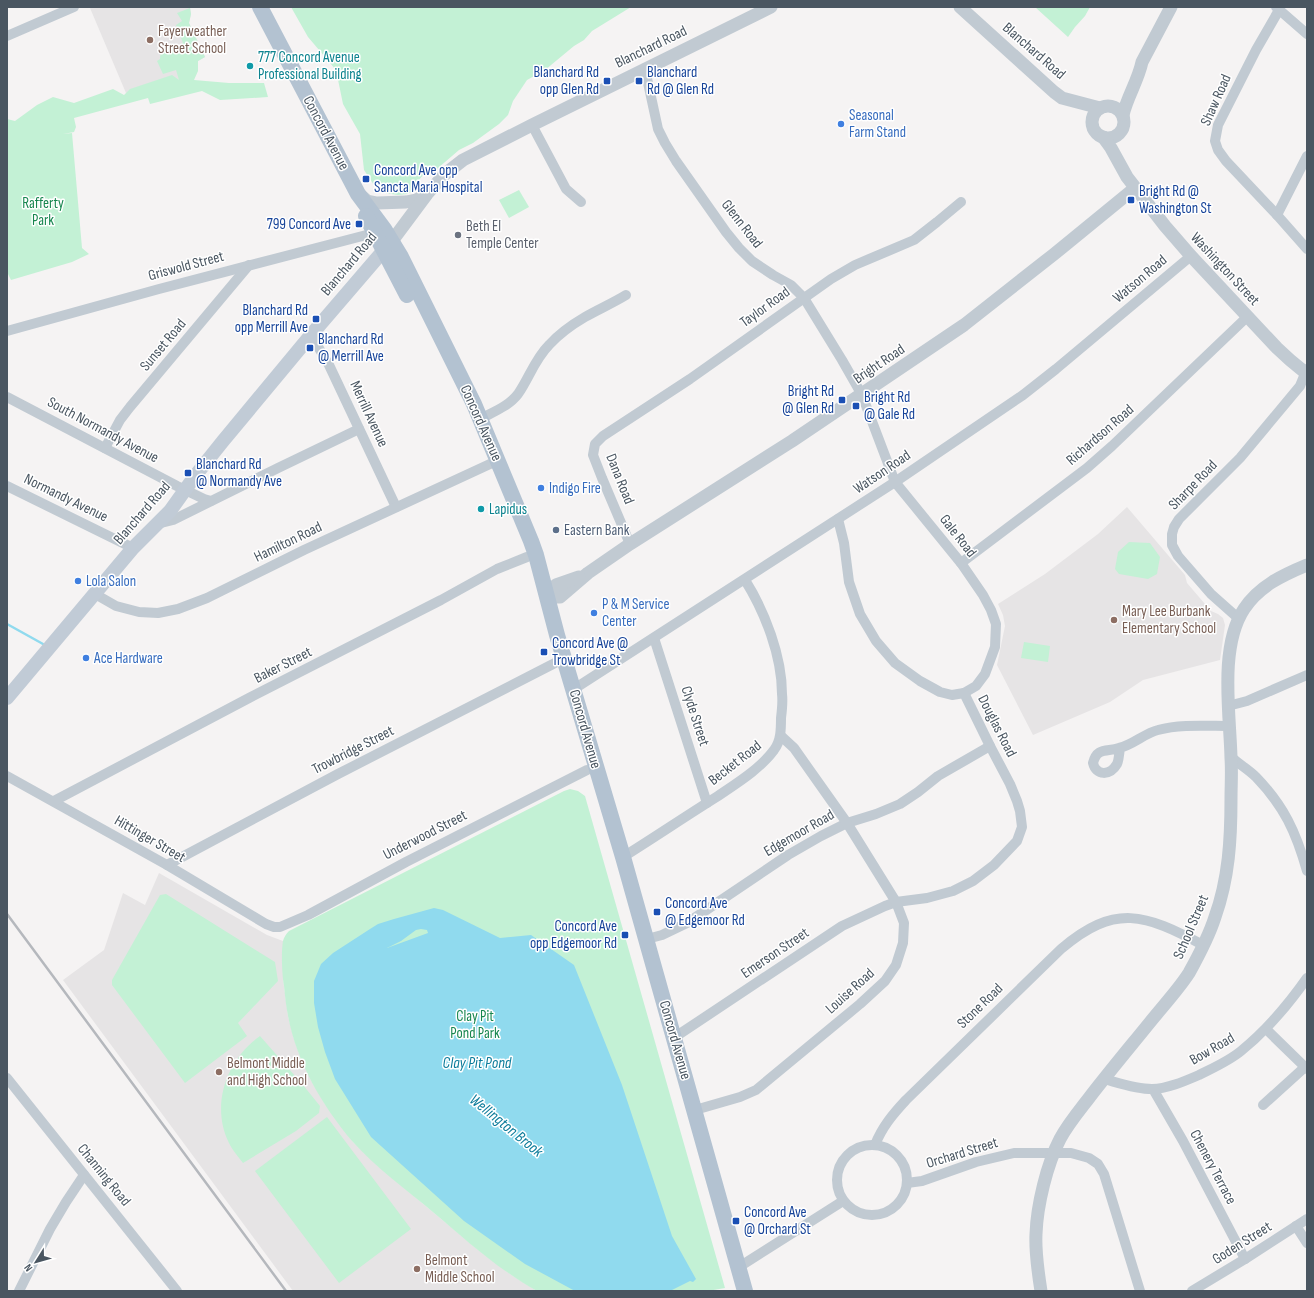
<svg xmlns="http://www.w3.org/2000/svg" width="1314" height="1298" font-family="'Sofia Sans Condensed',sans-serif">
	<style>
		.education { fill: #e6e4e5 }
		.green { fill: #c3f1d5 }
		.water { fill: #90daee; fill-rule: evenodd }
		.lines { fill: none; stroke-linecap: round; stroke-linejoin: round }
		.stream { stroke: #90daee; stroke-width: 2.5 }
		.minor { stroke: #c1cad2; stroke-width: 10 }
		.tertiary { stroke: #c1cad2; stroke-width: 13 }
		.secondary { stroke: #c1cbd6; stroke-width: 14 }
		.primary { stroke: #b3c2d1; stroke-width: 16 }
		.rail { stroke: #b5b8bd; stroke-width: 2.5 }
		.education-dot { fill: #8d6e63; stroke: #fff; stroke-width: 1.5 }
		.culture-dot { fill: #0f9aa8; stroke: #fff; stroke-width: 1.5 }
		.transit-dot { fill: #1a4fb4; stroke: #fff; stroke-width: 1.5 }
		.shop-dot { fill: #3f7fe0; stroke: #fff; stroke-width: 1.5 }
		.worship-dot { fill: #6b7280; stroke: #fff; stroke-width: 1.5 }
		.service-dot { fill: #5c6f8a; stroke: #fff; stroke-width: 1.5 }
		.labels { text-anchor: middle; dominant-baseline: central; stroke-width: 3; stroke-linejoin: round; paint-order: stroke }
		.education-label { font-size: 15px; fill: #785e54; stroke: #fff; text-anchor: start }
		.street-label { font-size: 15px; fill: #4a5661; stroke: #fff }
		.culture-label { font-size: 15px; fill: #0d838f; stroke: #fff; text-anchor: start }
		.transit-label { font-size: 15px; fill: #164399; stroke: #fff; text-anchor: start }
		.shop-label { font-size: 15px; fill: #366cbe; stroke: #fff; text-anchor: start }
		.park-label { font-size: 15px; fill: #17864f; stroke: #fff }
		.worship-label { font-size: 15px; fill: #5b616d; stroke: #fff; text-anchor: start }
		.service-label { font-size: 15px; fill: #4e5e75; stroke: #fff; text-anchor: start }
		.water-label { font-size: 16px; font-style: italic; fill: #0c7c9b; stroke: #fff }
	</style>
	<rect width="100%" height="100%" fill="#f5f3f3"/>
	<!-- education -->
	<g class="education">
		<polygon points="93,7 190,7 191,14 189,23 205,57 198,61 198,71 170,85 126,93 90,8"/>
		<polygon points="1127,507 1185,575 1187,583 1211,611 1218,614 1223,618 1225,625 1220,660 1143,680 1110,702 1033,735 997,665 1005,626 1003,615 998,604 1045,574 1098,534"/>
		<polygon points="159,873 267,935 283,941 283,979 288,1016 294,1039 302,1062 312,1082 325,1104 338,1122 353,1142 378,1166 477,1249 510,1274 537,1291 293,1291 63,980 104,950 123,893 145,905"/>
	</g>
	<!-- green -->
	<g class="green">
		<polygon points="291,7 631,7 592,31 584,40 574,46 545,70 527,80 513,101 508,115 499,124 473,143 459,150 431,174 424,174 418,181 420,186 415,190 407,194 398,195 385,193 376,188 364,170 360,134 343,104 336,70 308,37"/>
		<polygon points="1035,7 1090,7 1085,16 1075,27 1068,37"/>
		<polygon points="190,8 191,14 189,23 205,57 198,61 198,71 194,80 229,83 264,83 268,97 220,100 202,91 150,104 148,98 74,118 76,127 74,132 63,134 72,133 82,248 89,254 72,262 11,280 7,272 7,119 15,121 37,105 53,97 74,103 113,89 124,95 130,89 172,75 179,80 176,70 163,74 157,61 160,59 161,49 171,44 175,48 183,43 176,25 182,21 177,13"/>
		<polygon points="519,190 529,207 509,218 499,200"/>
		<polygon points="1129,542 1150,543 1160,557 1157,574 1148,579 1119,574 1115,569 1118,552"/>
		<polygon points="1024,642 1050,646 1048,662 1021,658"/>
		<path d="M570 789 578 791 585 796 725 1288 708 1291H537C499 1270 467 1241 434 1213 407 1190 375 1167 352 1141 322 1105 297 1063 288 1016 286 1006 285 996 284 986 282 975 281 952 283 941 284 937 286 934 289 931L564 791Z"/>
		<polygon points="166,894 275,962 278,981 238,1023 247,1036 185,1083 112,985 112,980 160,895"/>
		<path d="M260 1036 303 1085 320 1106 319 1113 296 1131 243 1163C238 1156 232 1150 229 1143 210 1105 227 1059 260 1036Z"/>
		<polygon points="327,1117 411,1229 339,1283 255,1171"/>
	</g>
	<!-- water -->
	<path class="water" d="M434 908 443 910 500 938 531 935 574 965 622 1085 672 1236 696 1279 693 1282 690 1281 670 1291H575L525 1264 464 1221 371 1137 335 1079 325 1052 318 1027 314 1003V981L321 964 333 953 370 929 378 924 394 919ZM421 929 427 930 428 933 387 948 401 941 416 930Z"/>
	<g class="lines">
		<!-- stream -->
		<polyline class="stream" points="7,624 43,644"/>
		<!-- minor -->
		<g class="minor">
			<polyline points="1276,7 1307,34"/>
			<polyline points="1279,10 1256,50 1218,125 1215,141 1218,150 1226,161 1277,215 1307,249"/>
			<polyline points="7,36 74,7"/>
			<polyline points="645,69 658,129 665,143 676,161 726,232 739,248 752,261 773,275 791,285 804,298 842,360 862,395 895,482 961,563 983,595 991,610 996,624 995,647 985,674 976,686 964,693"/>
			<polyline points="532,125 566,189 581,202"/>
			<polyline points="1277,215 1307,156"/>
			<polyline points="7,331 159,289 374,233"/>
			<polyline points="311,335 329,365 396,507"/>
			<polyline points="7,397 177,486 204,499 211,501"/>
			<path d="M480 419C493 412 509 406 518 394 529 378 535 359 549 345 559 334 573 324 585 317 599 309 613 303 626 295"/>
			<polyline points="105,448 120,420 130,407 249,265"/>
			<polyline points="7,486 133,548"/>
			<polyline points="157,524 173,520 278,468 359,429"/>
			<polyline points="630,544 602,478 593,455 595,444 603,436 690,379 831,279 855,265 914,240 937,222 961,202"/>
			<polyline points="961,563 1087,468 1112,446 1247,317"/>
			<polyline points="95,594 116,606 139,612 158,613 178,609 207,598 304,550 490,464"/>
			<polyline points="1238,618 1211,594 1178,556 1172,545 1172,534 1174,527 1179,519 1240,458 1300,386 1307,369"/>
			<polyline points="654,638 707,803"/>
			<polyline points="574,689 895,482 1023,395 1056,369 1191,256"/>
			<polyline points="1228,706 1247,701 1307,675"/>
			<path d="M1120 748C1119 754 1119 760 1117 764 1110 776 1096 776 1093 763 1097 747 1107 752 1119 748 1133 745 1145 733 1158 730 1180 724 1206 726 1229 726"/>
			<path d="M1231 757C1239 764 1249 770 1256 777 1284 806 1296 832 1307 871"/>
			<polyline points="7,776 167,865 266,924 274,927 280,927 308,915 406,862 587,770"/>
			<polyline points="54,801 249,698 441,600 497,569 527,557"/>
			<path d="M623 857C655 837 686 816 718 796 737 783 760 769 774 750 781 741 781 729 781 718 782 710 783 702 782 694 782 656 765 612 745 580"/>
			<polyline points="167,865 338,774 555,663"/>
			<polyline points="647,939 662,935 687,923 788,855 821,836 847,823 876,814 900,804 918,792 938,776 990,746"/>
			<polyline points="1266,1029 1307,1069"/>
			<polyline points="675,1037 842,926 885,906 896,902 927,898 953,891 973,881 994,865 1017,841 1022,827 1020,811 1017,801 1010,784 990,746 964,693 952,695 940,692 920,681 895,663 876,641 860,614 849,582 844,543 838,519"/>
			<polyline points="7,1078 177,1291"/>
			<path d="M1104 1079C1119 1083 1136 1089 1152 1089 1167 1089 1185 1081 1199 1075 1213 1068 1229 1061 1241 1051 1267 1030 1288 1005 1307 978"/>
			<polyline points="1153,1089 1183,1141 1245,1259"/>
			<polyline points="1263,1105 1305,1067"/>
			<polyline points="695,1110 740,1097 756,1090 860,1004 885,981 896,965 903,943 904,923 896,902 847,823 794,748 781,736"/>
			<circle cx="872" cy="1180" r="35"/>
			<path d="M875 1145C882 1127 893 1114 906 1100L1061 949C1115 903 1145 914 1203 945"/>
			<polyline points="907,1183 922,1181 976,1162 1014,1153 1071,1153 1089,1158 1098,1164 1104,1174 1140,1291"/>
			<polyline points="1296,1226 1307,1243"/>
			<polyline points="739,1267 843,1201"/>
			<polyline points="19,1291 50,1229 66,1202 84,1175"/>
			<polyline points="1192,1291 1245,1259 1307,1219"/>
		</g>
		<!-- tertiary -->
		<g class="tertiary">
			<polyline points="960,7 1054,92 1062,98 1100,108"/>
			<circle cx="1108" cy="122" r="16"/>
			<path d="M1123 115C1127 97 1138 81 1142 62L1171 7"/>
			<polyline points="1103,137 1111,148 1127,177 1165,226 1191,256 1277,348 1290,360 1307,374"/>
			<polyline points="359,194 367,201 377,203 406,202 416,200 426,195"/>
			<polyline points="392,241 427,194 445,174 463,160 532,125 771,7"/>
			<polyline points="547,597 560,597 588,573 630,544 792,441 964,325 1053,255 1135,188"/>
			<polyline points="547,597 556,585 579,577"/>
			<path d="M1041 1291C1038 1272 1035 1253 1036 1234 1037 1205 1047 1164 1060 1139 1068 1124 1079 1111 1089 1098 1109 1072 1130 1047 1151 1021 1163 1006 1178 990 1189 973 1199 955 1209 936 1215 917 1229 878 1231 839 1231 799 1231 785 1232 772 1231 758 1230 714 1219 647 1244 609 1259 586 1283 575 1307 565"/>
		</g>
		<!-- secondary -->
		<polyline class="secondary" points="7,698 133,548 170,511 195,476 223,441 311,335 390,243"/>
		<!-- primary -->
		<g class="primary">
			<polyline points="260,7 358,194 384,229 401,257 474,404 531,541 536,555 557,635 623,857 745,1291"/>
			<polyline points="366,216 407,295"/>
		</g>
		<!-- rail -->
		<polyline class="rail" points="7,914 286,1291"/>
	</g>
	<!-- markers -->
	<g class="education-dot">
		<circle cx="150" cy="40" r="4"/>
		<circle cx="1114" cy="620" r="4"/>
		<circle cx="219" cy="1072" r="4"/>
		<circle cx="417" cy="1269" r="4"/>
	</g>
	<g class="culture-dot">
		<circle cx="250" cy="66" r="4"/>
		<circle cx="481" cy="509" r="4"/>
	</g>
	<g class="transit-dot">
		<rect x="603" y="77" width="8" height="8" rx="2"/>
		<rect x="635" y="77" width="8" height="8" rx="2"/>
		<rect x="362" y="175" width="8" height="8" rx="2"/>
		<rect x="1127" y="196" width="8" height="8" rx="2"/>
		<rect x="355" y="220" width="8" height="8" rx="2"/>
		<rect x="312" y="315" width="8" height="8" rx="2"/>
		<rect x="306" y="344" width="8" height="8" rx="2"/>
		<rect x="838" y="396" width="8" height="8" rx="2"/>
		<rect x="852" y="402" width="8" height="8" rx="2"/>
		<rect x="184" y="469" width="8" height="8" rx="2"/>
		<rect x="540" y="648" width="8" height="8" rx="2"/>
		<rect x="653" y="908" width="8" height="8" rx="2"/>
		<rect x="621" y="931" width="8" height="8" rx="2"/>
		<rect x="732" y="1217" width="8" height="8" rx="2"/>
	</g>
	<g class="shop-dot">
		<circle cx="841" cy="124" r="4"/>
		<circle cx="541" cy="488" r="4"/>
		<circle cx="78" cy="581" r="4"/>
		<circle cx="594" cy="613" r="4"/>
		<circle cx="86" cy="658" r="4"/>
	</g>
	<circle class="worship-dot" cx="458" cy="235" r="4"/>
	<circle class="service-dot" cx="556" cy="530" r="4"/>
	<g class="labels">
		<!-- education labels -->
		<g class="education-label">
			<text x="158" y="31">Fayerweather<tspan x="158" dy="17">Street School</tspan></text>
			<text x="1122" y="611">Mary Lee Burbank<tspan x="1122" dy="17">Elementary School</tspan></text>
			<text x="227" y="1063">Belmont Middle<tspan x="227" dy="17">and High School</tspan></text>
			<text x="425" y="1260">Belmont<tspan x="425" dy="17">Middle School</tspan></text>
		</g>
		<!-- street labels -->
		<g class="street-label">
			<text transform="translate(651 47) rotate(-26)">Blanchard Road</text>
			<text transform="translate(1034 51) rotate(41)">Blanchard Road</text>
			<text transform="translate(1216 100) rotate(-66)">Shaw Road</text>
			<text transform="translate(326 133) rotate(62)">Concord Avenue</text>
			<text transform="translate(742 224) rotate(52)">Glenn Road</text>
			<text transform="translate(349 264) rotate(-50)">Blanchard Road</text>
			<text transform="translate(186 266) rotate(-15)">Griswold Street</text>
			<text transform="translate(1225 269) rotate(47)">Washington Street</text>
			<text transform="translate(1140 279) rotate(-40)">Watson Road</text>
			<text transform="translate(765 307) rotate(-36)">Taylor Road</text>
			<text transform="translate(163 345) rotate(-50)">Sunset Road</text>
			<text transform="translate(879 364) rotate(-34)">Bright Road</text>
			<text transform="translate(369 414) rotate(65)">Merrill Avenue</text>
			<text transform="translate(481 423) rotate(66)">Concord Avenue</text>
			<text transform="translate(103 430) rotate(28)">South Normandy Avenue</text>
			<text transform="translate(1100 435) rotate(-41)">Richardson Road</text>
			<text transform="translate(882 472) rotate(-34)">Watson Road</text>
			<text transform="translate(620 479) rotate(68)">Dana Road</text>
			<text transform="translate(1193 485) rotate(-46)">Sharpe Road</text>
			<text transform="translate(66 498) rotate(26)">Normandy Avenue</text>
			<text transform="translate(142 513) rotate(-49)">Blanchard Road</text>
			<text transform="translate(958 536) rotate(52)">Gale Road</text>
			<text transform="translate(288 542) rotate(-26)">Hamilton Road</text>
			<text transform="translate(283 665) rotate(-27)">Baker Street</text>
			<text transform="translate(695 716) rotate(72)">Clyde Street</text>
			<text transform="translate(997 726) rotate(63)">Douglas Road</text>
			<text transform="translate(585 729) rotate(74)">Concord Avenue</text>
			<text transform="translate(353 750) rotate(-27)">Trowbridge Street</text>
			<text transform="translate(735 763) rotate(-38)">Becket Road</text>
			<text transform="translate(799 833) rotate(-30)">Edgemoor Road</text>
			<text transform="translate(425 835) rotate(-27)">Underwood Street</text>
			<text transform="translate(150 839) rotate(30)">Hittinger Street</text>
			<text transform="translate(1191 927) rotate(-67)">School Street</text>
			<text transform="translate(775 953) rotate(-34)">Emerson Street</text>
			<text transform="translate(850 991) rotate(-42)">Louise Road</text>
			<text transform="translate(980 1006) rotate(-44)">Stone Road</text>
			<text transform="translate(675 1040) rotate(74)">Concord Avenue</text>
			<text transform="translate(1212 1049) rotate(-30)">Bow Road</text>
			<text transform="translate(962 1153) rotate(-17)">Orchard Street</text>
			<text transform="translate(1213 1167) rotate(62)">Chenery Terrace</text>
			<text transform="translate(104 1175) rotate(51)">Channing Road</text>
			<text transform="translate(1242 1243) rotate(-32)">Goden Street</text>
		</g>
		<!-- culture labels -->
		<g class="culture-label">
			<text x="258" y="57">777 Concord Avenue<tspan x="258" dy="17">Professional Building</tspan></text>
			<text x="489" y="509">Lapidus</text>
		</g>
		<!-- transit labels -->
		<g class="transit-label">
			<text x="599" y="72" text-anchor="end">Blanchard Rd<tspan x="599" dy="17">opp Glen Rd</tspan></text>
			<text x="647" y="72">Blanchard<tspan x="647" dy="17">Rd @ Glen Rd</tspan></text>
			<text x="374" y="170">Concord Ave opp<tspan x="374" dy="17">Sancta Maria Hospital</tspan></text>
			<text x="1139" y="191">Bright Rd @<tspan x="1139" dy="17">Washington St</tspan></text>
			<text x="351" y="224" text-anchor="end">799 Concord Ave</text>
			<text x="308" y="310" text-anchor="end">Blanchard Rd<tspan x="308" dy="17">opp Merrill Ave</tspan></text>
			<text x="318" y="339">Blanchard Rd<tspan x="318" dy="17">@ Merrill Ave</tspan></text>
			<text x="834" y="391" text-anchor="end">Bright Rd<tspan x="834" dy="17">@ Glen Rd</tspan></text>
			<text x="864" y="397">Bright Rd<tspan x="864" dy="17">@ Gale Rd</tspan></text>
			<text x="196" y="464">Blanchard Rd<tspan x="196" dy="17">@ Normandy Ave</tspan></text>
			<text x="552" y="643">Concord Ave @<tspan x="552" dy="17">Trowbridge St</tspan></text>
			<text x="665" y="903">Concord Ave<tspan x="665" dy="17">@ Edgemoor Rd</tspan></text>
			<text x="617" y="926" text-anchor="end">Concord Ave<tspan x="617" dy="17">opp Edgemoor Rd</tspan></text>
			<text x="744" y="1212">Concord Ave<tspan x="744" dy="17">@ Orchard St</tspan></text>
		</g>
		<!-- shop labels -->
		<g class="shop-label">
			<text x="849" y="115">Seasonal<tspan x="849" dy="17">Farm Stand</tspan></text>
			<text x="549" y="488">Indigo Fire</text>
			<text x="86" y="581">Lola Salon</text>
			<text x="602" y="604">P &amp; M Service<tspan x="602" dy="17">Center</tspan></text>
			<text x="94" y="658">Ace Hardware</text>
		</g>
		<!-- park labels -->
		<g class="park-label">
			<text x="43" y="203">Rafferty<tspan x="43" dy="17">Park</tspan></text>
			<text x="475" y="1016">Clay Pit<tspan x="475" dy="17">Pond Park</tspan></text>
		</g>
		<!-- worship labels -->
		<g class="worship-label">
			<text x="466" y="226">Beth El<tspan x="466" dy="17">Temple Center</tspan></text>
		</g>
		<!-- service labels -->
		<g class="service-label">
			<text x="564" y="530">Eastern Bank</text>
		</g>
		<!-- water labels -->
		<g class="water-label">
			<text x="477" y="1063">Clay Pit Pond</text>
			<text transform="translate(506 1126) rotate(39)">Wellington Brook</text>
		</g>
	</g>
	<!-- border -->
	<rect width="1314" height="1298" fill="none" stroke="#4a5661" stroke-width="16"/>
	<!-- north arrow -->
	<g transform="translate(36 1262) rotate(233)" stroke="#ffffff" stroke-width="3" paint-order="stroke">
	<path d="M0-3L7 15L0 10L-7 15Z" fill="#4a5661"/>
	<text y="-6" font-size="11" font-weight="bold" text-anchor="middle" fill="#4a5661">N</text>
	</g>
</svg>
